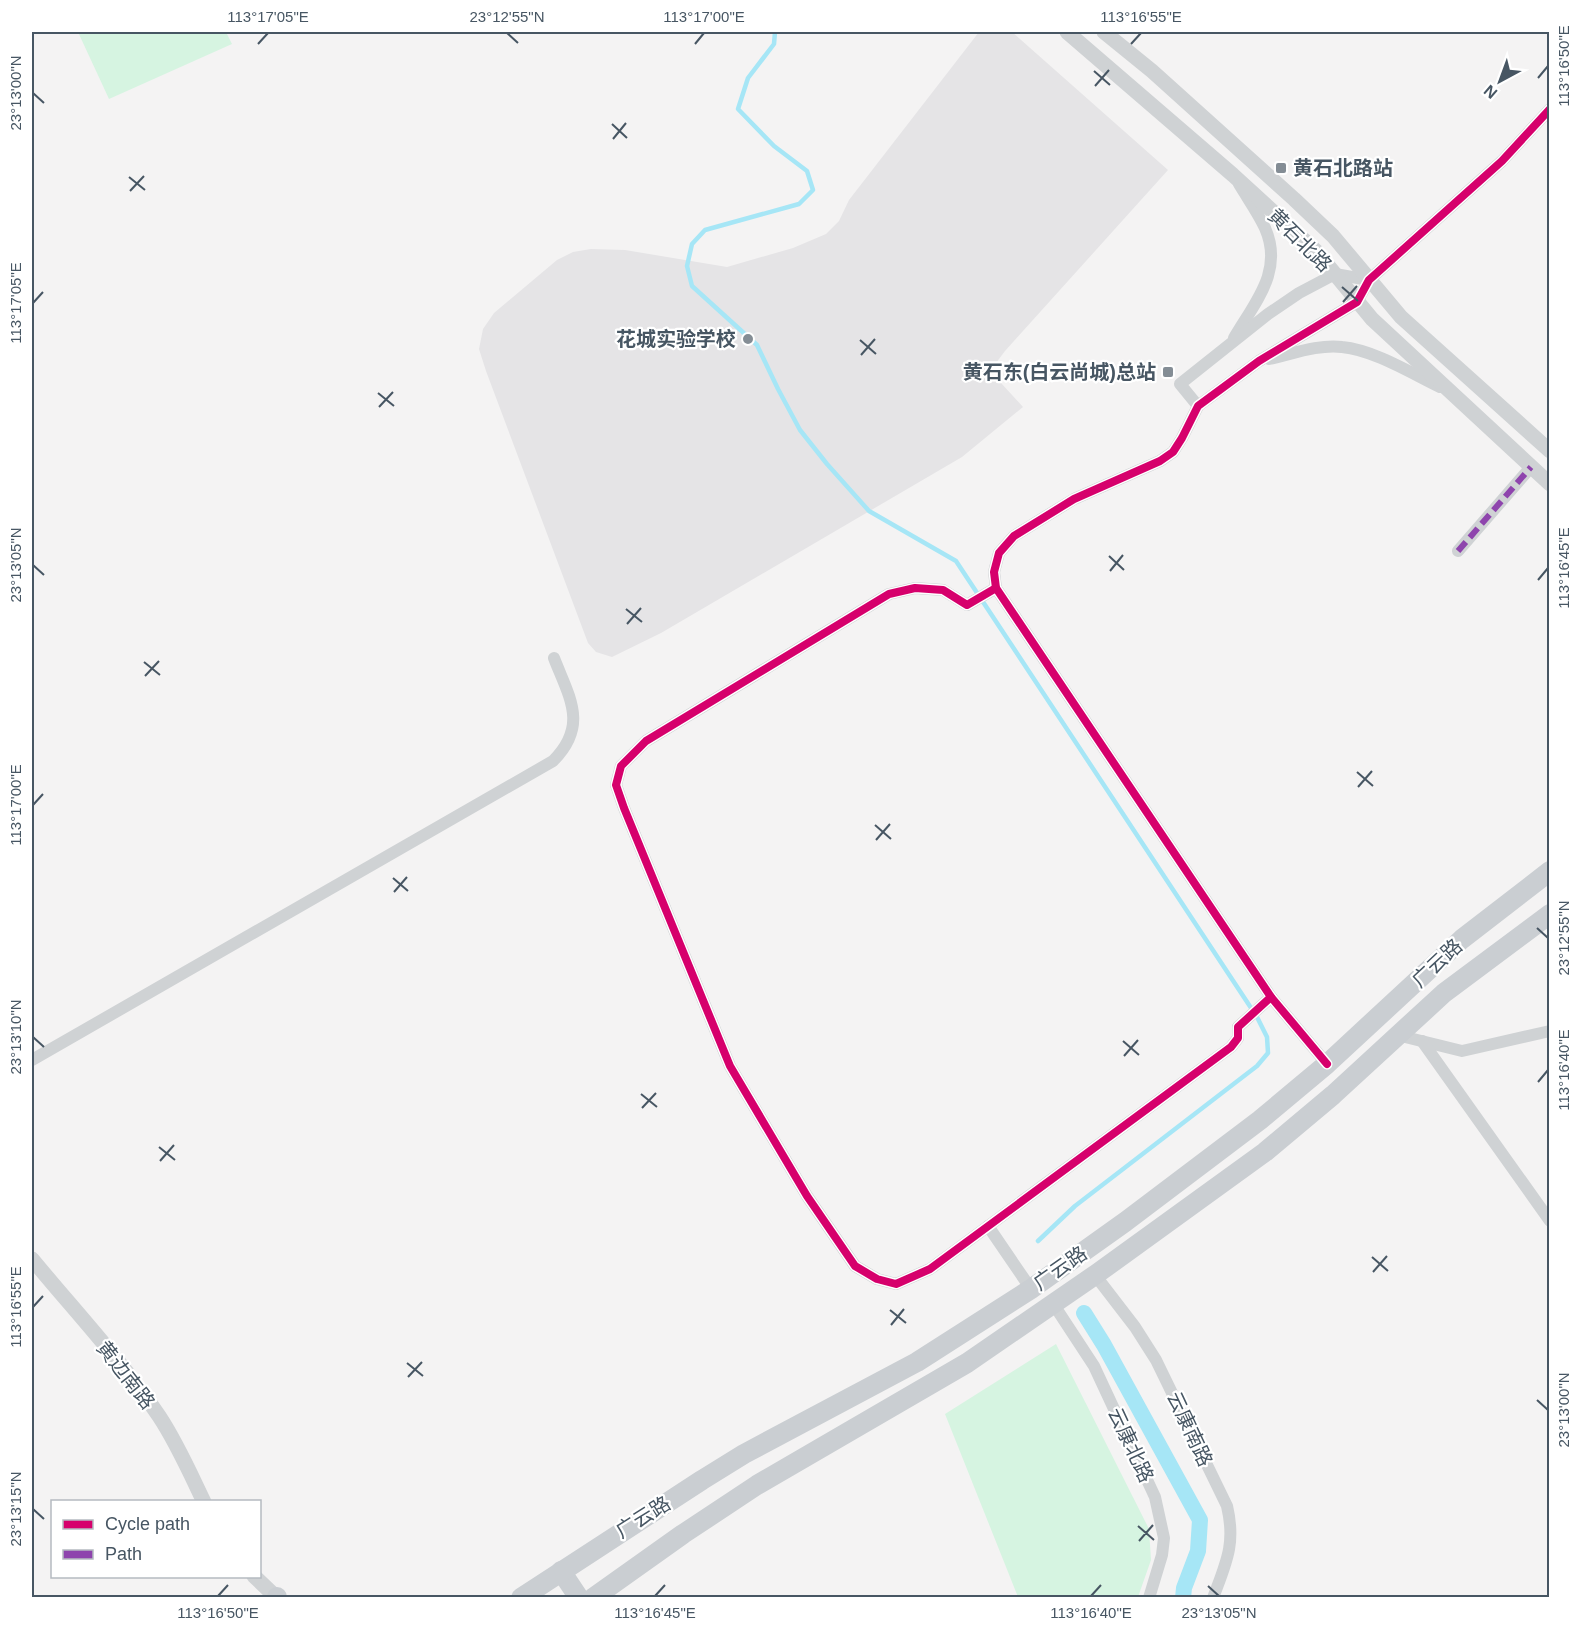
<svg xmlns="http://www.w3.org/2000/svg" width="1581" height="1629" font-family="Helvetica,'Noto Sans SC',sans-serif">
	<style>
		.education { fill: #e5e4e6 }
		.green { fill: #d6f4e1 }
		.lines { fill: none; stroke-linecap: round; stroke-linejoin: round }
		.stream { stroke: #a6e6f6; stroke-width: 4.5 }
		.canal { stroke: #a6e6f6; stroke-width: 16 }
		.minor { stroke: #cfd2d4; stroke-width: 12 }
		.tertiary { stroke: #cfd2d4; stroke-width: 15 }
		.primary { stroke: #caced2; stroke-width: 20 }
		.quiet { stroke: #8e44ad; stroke-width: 6; stroke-dasharray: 12 6; stroke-linecap: butt }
		.cycleway-casing { stroke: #fff; stroke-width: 11 }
		.cycleway { stroke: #d6006c; stroke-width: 8 }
		.ticks { fill: none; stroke: #475663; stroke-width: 2 }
		.poi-dot { fill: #848d95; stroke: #fff; stroke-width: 2 }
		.labels { text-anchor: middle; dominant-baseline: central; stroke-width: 4.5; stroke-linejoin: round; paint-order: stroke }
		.poi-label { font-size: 20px; font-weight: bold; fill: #475663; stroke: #fff; text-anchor: end }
		.street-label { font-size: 20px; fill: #475663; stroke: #fff }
		.neatline { fill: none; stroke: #475663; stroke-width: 2 }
		.ticks-label { font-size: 15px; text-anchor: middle; fill: #475663 }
	</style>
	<rect width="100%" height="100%" fill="#f4f3f3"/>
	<!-- education -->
	<polygon class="education" points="979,32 1012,32 1168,170 1005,351 990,371 1023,407 962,457 661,633 612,657 596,652 588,643 486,371 479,349 483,329 494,313 557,260 573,252 591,249 625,250 727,267 793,248 826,234 839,221 849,200"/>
	<!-- green -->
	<g class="green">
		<polygon points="78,32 226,32 232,44 109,99"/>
		<polygon points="1056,1344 1149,1529 1151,1560 1138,1597 1018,1597 945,1414"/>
	</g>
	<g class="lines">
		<!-- stream -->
		<polyline class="stream" points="775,32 774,44 748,78 738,109 774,146 807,171 813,190 799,204 705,230 692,244 687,266 692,286 757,345 778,389 800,430 827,464 869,511 956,561 1257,1017 1267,1037 1268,1053 1257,1066 1075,1206 1038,1241"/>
		<!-- canal -->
		<polyline class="canal" points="1084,1313 1104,1345 1200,1520 1198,1551 1184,1588 1183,1598"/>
		<!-- minor -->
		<g class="minor">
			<path d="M1234 338C1255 302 1284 271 1265 228 1258 213 1248 199 1239 184"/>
			<path d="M1269 359C1292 354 1319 344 1342 347 1374 350 1411 373 1440 387"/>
			<polyline points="1198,406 1180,384 1268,314 1299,293 1335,274 1369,280"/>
			<polyline points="1458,551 1531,467"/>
			<polyline points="996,588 967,605 943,590 915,588 889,594 646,741 621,766 616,785 624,808 730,1066 807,1196 855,1266 877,1279 896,1284 930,1269 1231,1047 1238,1038 1238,1027 1271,997"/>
			<polyline points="1397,1035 1462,1051 1550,1031"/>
			<polyline points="1422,1041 1550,1221"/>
			<path d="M32 1060 553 761C589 725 569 697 554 658"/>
			<polyline points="1327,1064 1271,997 996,588 994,572 999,553 1014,536 1074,499 1160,461 1173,452 1182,438 1198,406 1259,361 1357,302 1369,280 1502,161 1550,109"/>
			<polyline points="988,1226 1031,1289"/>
			<path d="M1095 1275 1135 1327 1156 1360 1227 1506C1236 1544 1226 1563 1213 1598"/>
			<polyline points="1054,1305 1094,1366 1155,1497 1164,1538 1162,1555 1149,1598"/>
		</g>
		<!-- tertiary -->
		<g class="tertiary">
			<polyline points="1067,32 1233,175 1316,251 1372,319 1550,484"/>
			<polyline points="1104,32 1152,71 1294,199 1333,236 1401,317 1550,451"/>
			<path d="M32 1259C74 1310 121 1360 159 1416 177 1443 190 1473 204 1502"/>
			<polyline points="254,1576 277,1598"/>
		</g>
		<!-- primary -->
		<g class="primary">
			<polyline points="561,1571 579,1598"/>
			<polyline points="277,1597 277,1598"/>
			<polyline points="521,1598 702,1480 744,1454 917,1362 1031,1289 1125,1222 1260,1120 1327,1064 1462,939 1550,871"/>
			<polyline points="593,1598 683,1534 757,1485 967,1363 1095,1275 1265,1152 1333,1095 1444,993 1550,914"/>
		</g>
		<!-- quiet -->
		<polyline class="quiet" points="1458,551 1531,467"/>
		<defs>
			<g id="cycleway">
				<polyline points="996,588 967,605 943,590 915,588 889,594 646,741 621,766 616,785 624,808 730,1066 807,1196 855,1266 877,1279 896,1284 930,1269 1231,1047 1238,1038 1238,1027 1271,997"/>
				<polyline points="1327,1064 1271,997 996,588 994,572 999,553 1014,536 1074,499 1160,461 1173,452 1182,438 1198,406 1259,361 1357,302 1369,280 1502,161 1550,109"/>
			</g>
		</defs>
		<!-- cycleway casing -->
		<use href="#cycleway" class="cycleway-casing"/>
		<!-- cycleway -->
		<use href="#cycleway" class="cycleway"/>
	</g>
	<!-- ticks -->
	<path class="ticks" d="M507 33 518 43M258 44 268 33M695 44 704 33M1131 44 1141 33M1094 71 1110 85M1538 78 1548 66M1095 86 1109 70M33 93 44 103M612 124 627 138M613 139 626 123M129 177 145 190M130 191 144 176M1342 287 1358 301M1343 302 1357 286M33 303 43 292M860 340 876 354M861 355 875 339M378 393 394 406M379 407 393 392M1109 556 1124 570M33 565 44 575M1110 571 1123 555M1538 580 1548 568M626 609 642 622M627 624 641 608M144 662 160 675M145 676 159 661M1357 772 1373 786M1358 787 1372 771M33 805 43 794M875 825 891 839M876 840 890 824M393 878 408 891M394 892 407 877M1537 928 1548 938M33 1037 44 1047M1123 1041 1139 1055M1124 1056 1138 1040M1538 1082 1548 1070M641 1094 657 1107M642 1108 656 1093M159 1147 175 1160M160 1161 174 1145M1372 1257 1388 1271M1373 1272 1387 1256M33 1307 43 1296M890 1310 906 1323M891 1325 904 1309M407 1363 423 1376M408 1377 422 1362M1537 1400 1548 1410M33 1509 44 1519M1138 1526 1154 1540M1139 1541 1153 1525M1208 1586 1219 1596M218 1596 228 1585M655 1596 665 1585M1091 1596 1101 1585"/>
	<!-- markers -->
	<g class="poi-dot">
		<rect x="1275" y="162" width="12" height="12" rx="3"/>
		<circle cx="748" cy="339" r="6"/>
		<rect x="1162" y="366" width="12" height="12" rx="3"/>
	</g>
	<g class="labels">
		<!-- poi labels -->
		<g class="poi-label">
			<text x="1293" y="168" text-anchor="start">黄石北路站</text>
			<text x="736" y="339">花城实验学校</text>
			<text x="1156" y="372">黄石东(白云尚城)总站</text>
		</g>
		<!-- street labels -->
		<g class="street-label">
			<text transform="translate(1300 240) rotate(45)">黄石北路</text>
			<text transform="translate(1437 963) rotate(-43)">广云路</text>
			<text transform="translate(1060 1268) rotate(-35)">广云路</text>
			<text transform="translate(126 1375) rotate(52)">黄边南路</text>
			<text transform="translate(1190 1429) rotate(65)">云康南路</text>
			<text transform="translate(1131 1445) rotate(65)">云康北路</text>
			<text transform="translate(643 1517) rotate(-32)">广云路</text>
		</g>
	</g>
	<!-- border -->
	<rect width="1581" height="1629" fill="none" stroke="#ffffff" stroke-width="66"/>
	<!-- legend -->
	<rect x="51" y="1500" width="210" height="78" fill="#ffffff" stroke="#b5bbc1" stroke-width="1.5"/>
	<rect x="63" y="1520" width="30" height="9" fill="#d6006c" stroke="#b5bbc1" stroke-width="1.5"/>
	<text x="105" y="1530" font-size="18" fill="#475663">Cycle path</text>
	<rect x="63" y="1550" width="30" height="9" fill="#8e44ad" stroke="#b5bbc1" stroke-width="1.5"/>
	<text x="105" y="1560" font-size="18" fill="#475663">Path</text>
	<!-- north arrow -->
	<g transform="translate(1500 81) rotate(221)" stroke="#ffffff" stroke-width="4.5" paint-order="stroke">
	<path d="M0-4.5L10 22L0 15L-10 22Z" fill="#475663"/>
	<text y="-9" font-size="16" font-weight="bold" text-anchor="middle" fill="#475663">N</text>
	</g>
	<rect x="33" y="33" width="1515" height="1563" class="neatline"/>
	<g class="ticks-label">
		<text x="268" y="22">113°17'05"E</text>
		<text x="507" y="22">23°12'55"N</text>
		<text x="704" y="22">113°17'00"E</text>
		<text x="1141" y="22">113°16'55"E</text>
		<text transform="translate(1564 66) rotate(-90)" y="5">113°16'50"E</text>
		<text transform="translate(16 93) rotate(-90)" y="5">23°13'00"N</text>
		<text transform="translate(16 303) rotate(-90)" y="5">113°17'05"E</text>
		<text transform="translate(16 565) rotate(-90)" y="5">23°13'05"N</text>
		<text transform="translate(1564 568) rotate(-90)" y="5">113°16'45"E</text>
		<text transform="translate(16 805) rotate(-90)" y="5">113°17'00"E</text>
		<text transform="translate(1564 938) rotate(-90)" y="5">23°12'55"N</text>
		<text transform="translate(16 1037) rotate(-90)" y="5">23°13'10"N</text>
		<text transform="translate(1564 1070) rotate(-90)" y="5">113°16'40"E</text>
		<text transform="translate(16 1307) rotate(-90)" y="5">113°16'55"E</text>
		<text transform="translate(1564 1410) rotate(-90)" y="5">23°13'00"N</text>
		<text transform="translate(16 1509) rotate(-90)" y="5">23°13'15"N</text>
		<text x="218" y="1618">113°16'50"E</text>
		<text x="655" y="1618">113°16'45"E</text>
		<text x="1091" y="1618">113°16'40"E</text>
		<text x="1219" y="1618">23°13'05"N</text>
	</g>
</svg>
